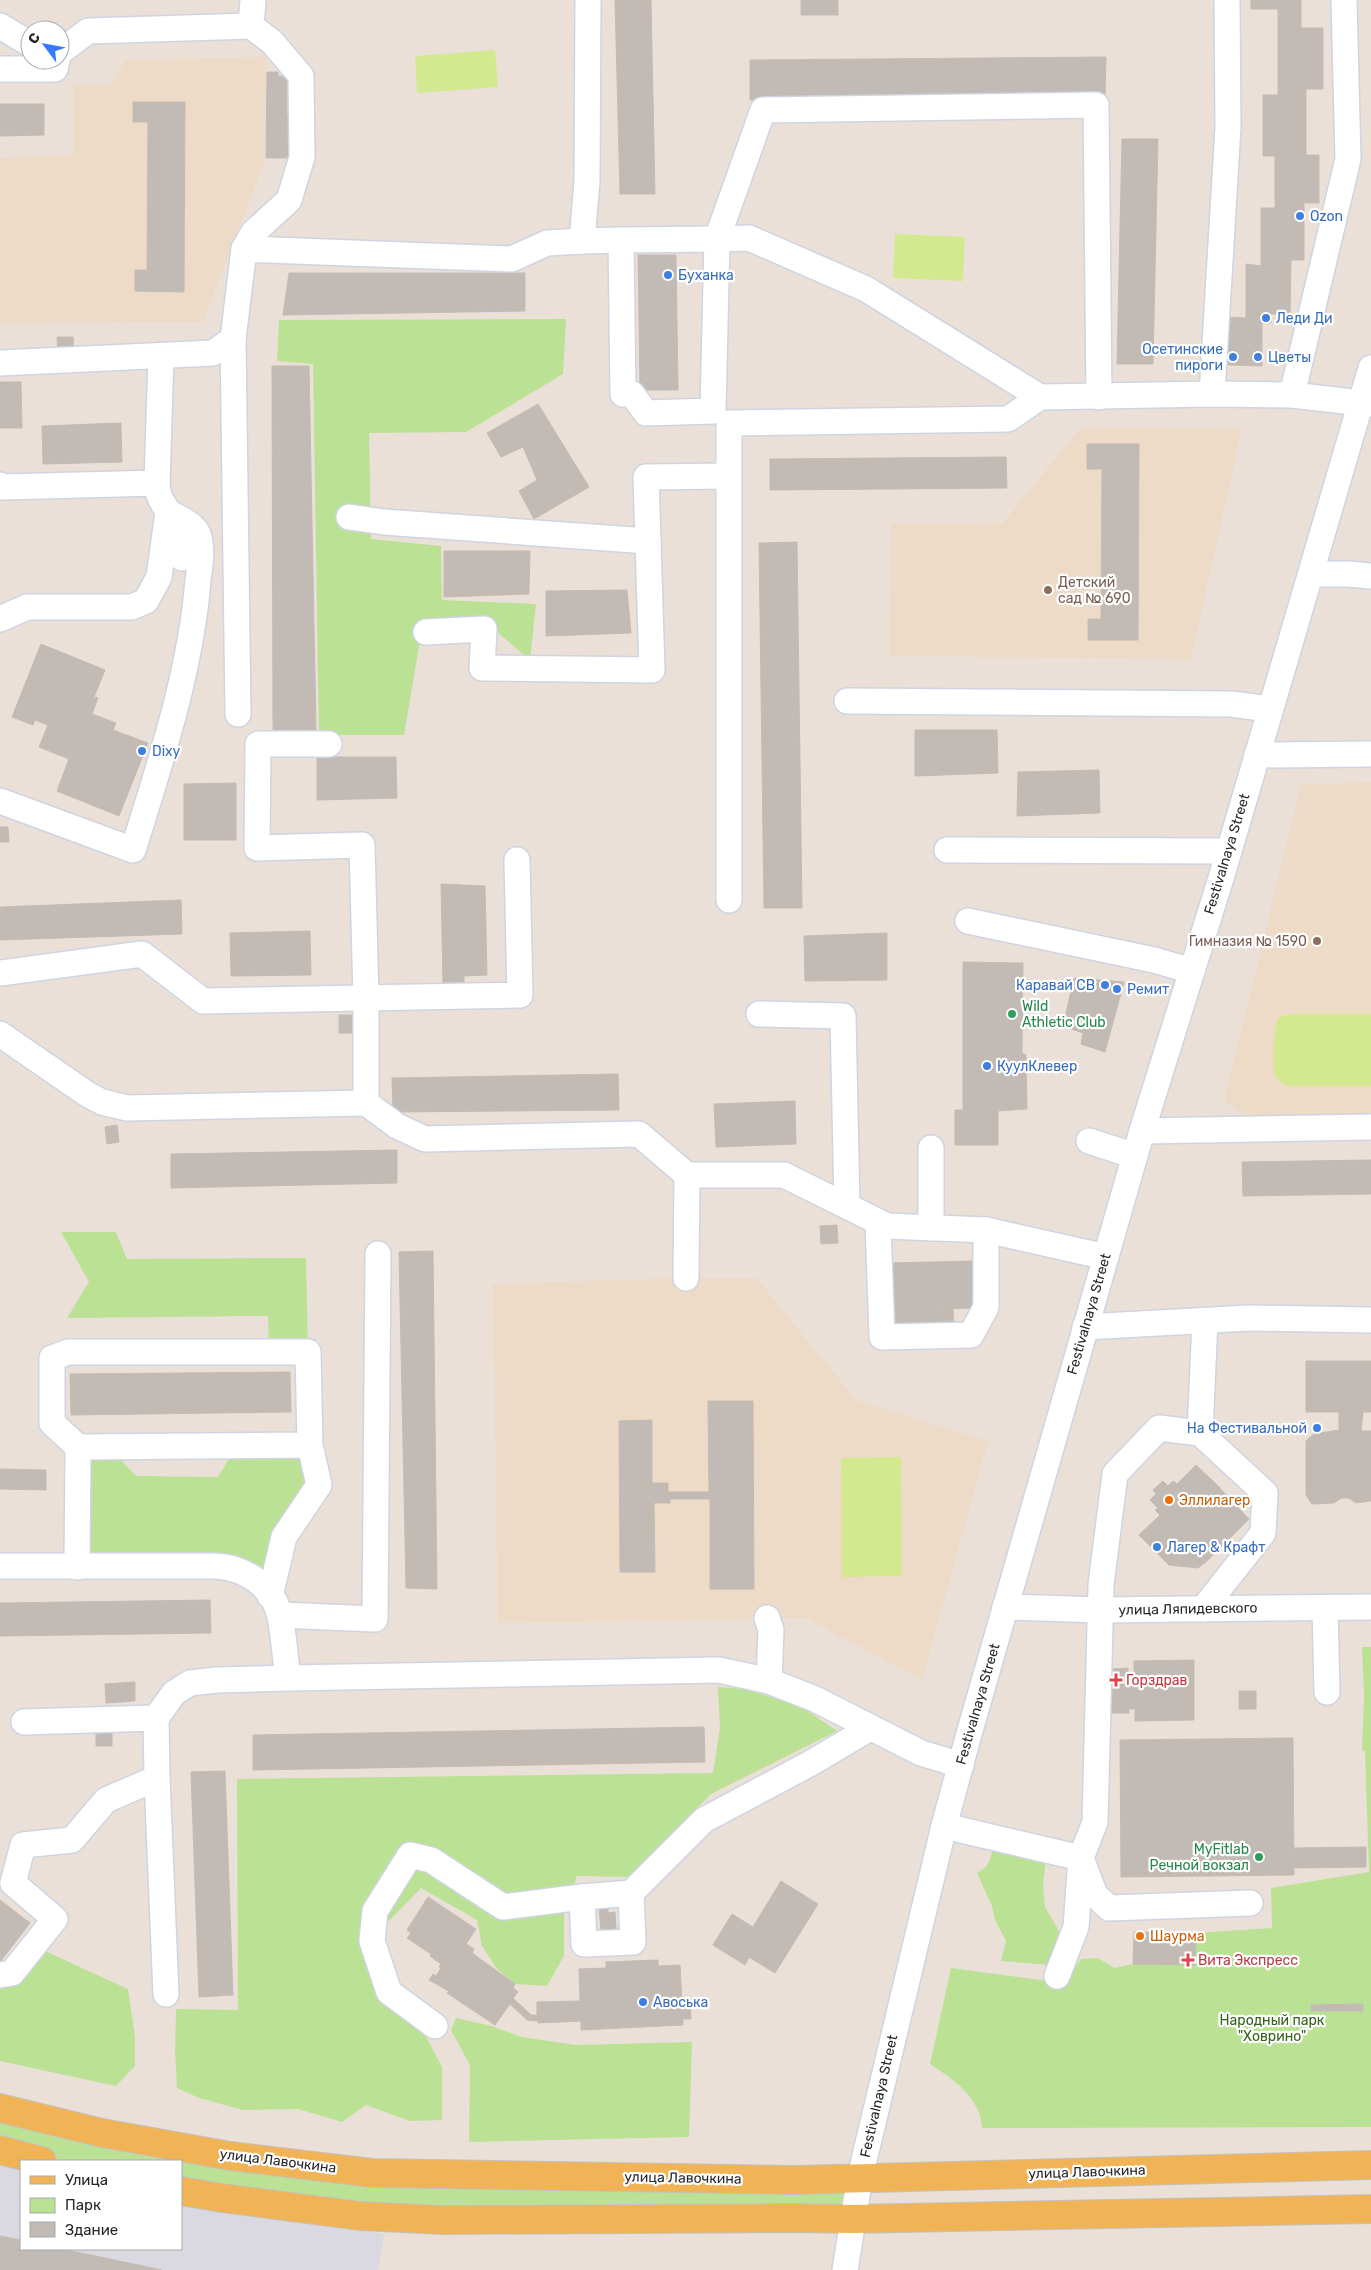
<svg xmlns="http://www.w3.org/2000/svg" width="1371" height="2270" font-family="Rubik,sans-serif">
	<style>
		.industrial { fill: #dad9e2 }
		.education { fill: #eddac7 }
		.green { fill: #bbe294 }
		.pitch { fill: #d2e98f }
		.building { fill: #c2bab5; stroke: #c5bbb2 }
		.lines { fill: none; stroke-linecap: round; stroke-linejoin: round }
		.minor-casing { stroke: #ced4e1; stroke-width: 28 }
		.major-casing { stroke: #c3c3c3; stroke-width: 30 }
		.minor { stroke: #fff; stroke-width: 25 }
		.major { stroke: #f0b457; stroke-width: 28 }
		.shop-dot { fill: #3f7fe0; stroke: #fff; stroke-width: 2 }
		.education-dot { fill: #8d6e63; stroke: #fff; stroke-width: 2 }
		.leisure-dot { fill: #2e9e5b; stroke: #fff; stroke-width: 2 }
		.food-dot { fill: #e8710a; stroke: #fff; stroke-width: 2 }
		.health-dot { fill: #e0444e; stroke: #fff; stroke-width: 2 }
		.labels { text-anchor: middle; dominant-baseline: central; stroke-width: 4.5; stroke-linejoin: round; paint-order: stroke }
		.shop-label { font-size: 14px; fill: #366cbe; stroke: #fff; text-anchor: start }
		.education-label { font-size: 14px; fill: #785e54; stroke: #fff; text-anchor: start }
		.street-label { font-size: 14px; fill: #272727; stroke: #fff }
		.leisure-label { font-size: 14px; fill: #27864d; stroke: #fff; text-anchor: start }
		.food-label { font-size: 14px; fill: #c56008; stroke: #fff; text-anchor: start }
		.health-label { font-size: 14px; fill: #be3a42; stroke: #fff; text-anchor: start }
		.park-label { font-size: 14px; fill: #346319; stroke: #fff }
	</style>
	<rect width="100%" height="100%" fill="#eae0d8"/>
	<!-- industrial -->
	<polygon class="industrial" points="0,2165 21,2170 21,2249 181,2249 181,2205 209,2211 384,2234 378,2270 0,2270"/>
	<!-- education -->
	<g class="education">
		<polygon points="266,57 265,161 203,322 0,323 0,158 73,155 74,85 113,84 125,60"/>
		<polygon points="1081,427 1242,429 1191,659 890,656 891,524 1003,523"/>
		<polygon points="1371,782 1371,1118 1250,1119 1226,1103 1225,1096 1301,785"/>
		<polygon points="686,1278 756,1278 856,1400 988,1441 922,1680 806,1618 498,1623 493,1284"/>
	</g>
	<!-- green -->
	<g class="green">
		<polygon points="566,319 563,374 466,432 369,433 371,539 441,546 442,600 536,604 530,660 491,627 422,628 404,735 319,735 313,364 277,361 279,320"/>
		<polygon points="61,1232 116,1232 127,1259 306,1258 308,1352 269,1350 268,1316 67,1318 89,1282"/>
		<polygon points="310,1445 319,1485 257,1581 77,1567 78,1447 109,1447 136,1476 218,1477 237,1446"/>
		<path d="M1362 1647H1371V2127L982 2128C981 2098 953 2079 930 2064L951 1968 1063 1983 1081 1959 1098 1958 1114 1968 1133 1964 1194 1965 1196 1933 1272 1928 1271 1888 1369 1872 1365 1751 1362 1750 1364 1696Z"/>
		<polygon points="718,1687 746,1689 802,1707 837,1731 711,1794 628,1877 577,1876 564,1910 564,1956 547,1986 515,1984 498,1970 482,1946 477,1920 421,1888 387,1923 382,1998 422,2029 442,2067 442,2120 410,2121 366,2105 342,2122 298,2109 243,2110 199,2098 177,2088 175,2051 176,2009 238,2010 237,1779 713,1773 720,1728"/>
		<path d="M992 1849 1046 1859 1043 1885 1045 1907 1059 1931 1058 1949 1051 1965 1001 1961 1006 1941 995 1920 992 1906 977 1873C988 1867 991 1861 992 1849Z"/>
		<polygon points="45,1951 128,1989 135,2037 135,2066 116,2086 0,2061 0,1987 20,1980"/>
		<polygon points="456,2018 492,2026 521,2037 576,2045 692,2042 689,2137 469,2142 470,2065 451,2030"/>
		<polygon points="0,2108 230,2156 860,2177 852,2219 443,2220 181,2191 181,2161 42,2161 0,2150"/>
	</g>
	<!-- pitch -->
	<g class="pitch">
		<polygon points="495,50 498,87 417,93 415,56"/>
		<polygon points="895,234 965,237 963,281 893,278"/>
		<path d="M1288 1014H1371V1086H1290C1284 1084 1277 1082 1275 1075 1272 1065 1274 1027 1278 1018Z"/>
		<polygon points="901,1457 902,1576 842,1577 841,1458"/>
	</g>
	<!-- building -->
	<g class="building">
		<polygon points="615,0 651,0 655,194 620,194"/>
		<rect x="801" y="0" width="37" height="15"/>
		<polygon points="1251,0 1301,0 1301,28 1323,28 1323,89 1306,89 1306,155 1319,155 1319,203 1304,203 1304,260 1291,260 1290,314 1271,314 1271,323 1262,323 1262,366 1228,365 1229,317 1246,318 1246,264 1261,266 1261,208 1275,208 1275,156 1263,156 1263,95 1278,95 1278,9 1251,9"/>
		<polygon points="1106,57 1105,95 750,100 750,60"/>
		<polygon points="267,72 278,72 278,76 287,76 287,116 295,116 295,158 266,158"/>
		<polygon points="133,102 185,102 184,292 135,291 135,270 147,270 148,122 133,122"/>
		<polygon points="0,104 44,104 44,135 0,136"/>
		<polygon points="1122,139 1158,139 1153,364 1117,364"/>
		<polygon points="638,255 676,255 678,390 640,390"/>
		<polygon points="289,273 525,273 525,311 283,315"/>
		<polygon points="57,337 73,337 74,354 58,355"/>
		<polygon points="272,366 309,366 316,730 273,732"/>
		<polygon points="0,382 21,382 22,428 0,428"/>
		<polygon points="538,404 589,487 534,519 519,491 537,480 523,447 501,457 487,433"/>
		<polygon points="121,423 122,462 43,464 42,426"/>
		<polygon points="1087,444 1139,444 1138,640 1088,640 1088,619 1101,619 1102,469 1087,469"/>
		<polygon points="1006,457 1007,488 770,490 770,459"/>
		<polygon points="797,542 802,908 764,908 759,543"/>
		<polygon points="444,551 530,551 529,594 444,597"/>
		<polygon points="627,590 631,633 546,636 546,591"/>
		<polygon points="41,644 105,670 94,697 98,698 92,714 116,723 113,730 148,743 119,816 57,791 69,759 39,747 48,725 35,720 33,725 12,717"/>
		<polygon points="915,730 997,730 998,773 915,776"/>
		<polygon points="317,757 396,757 397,798 317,800"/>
		<polygon points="1099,770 1100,813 1017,816 1018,772"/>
		<polygon points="236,783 236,840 184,840 184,784"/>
		<polygon points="0,827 8,827 9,842 0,842"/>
		<polygon points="441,884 485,886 487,975 464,976 464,982 443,983"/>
		<polygon points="181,900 182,934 0,940 0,907"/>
		<polygon points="310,931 311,975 231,976 230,933"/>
		<polygon points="887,933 887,980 805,981 804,936"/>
		<polygon points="963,962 1023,963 1022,1053 1026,1055 1027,1109 998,1111 998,1145 955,1145 955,1110 963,1110"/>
		<polygon points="1074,978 1124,982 1105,1052 1081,1044 1083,1033 1063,1026"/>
		<rect x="339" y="1015" width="17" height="18"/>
		<polygon points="618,1074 619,1110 393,1112 392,1078"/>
		<polygon points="795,1101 796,1144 716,1147 714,1104"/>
		<polygon points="117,1125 119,1142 107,1144 105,1127"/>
		<polygon points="397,1150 397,1183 171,1188 171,1154"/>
		<polygon points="1371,1160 1371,1194 1243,1196 1242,1162"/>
		<polygon points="837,1225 838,1243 821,1244 820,1226"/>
		<polygon points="433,1251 437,1589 406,1588 399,1252"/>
		<polygon points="972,1261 973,1308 892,1310 891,1263"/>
		<polygon points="953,1309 954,1333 895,1334 894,1310"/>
		<polygon points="1306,1361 1371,1361 1371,1412 1363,1412 1361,1431 1371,1431 1371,1501 1356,1503 1349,1498 1341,1498 1334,1503 1312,1504 1306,1495 1306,1441 1314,1434 1339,1430 1339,1412 1306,1412"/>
		<polygon points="290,1372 291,1412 71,1415 70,1374"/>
		<polygon points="708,1401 753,1401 754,1589 710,1589 710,1499 670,1499 670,1503 654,1503 655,1572 620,1572 619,1421 652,1420 652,1483 668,1483 668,1492 709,1492"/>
		<polygon points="1196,1465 1215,1483 1187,1510 1206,1529 1207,1561 1198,1568 1169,1565 1139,1535 1160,1515 1155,1510 1158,1508 1150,1500 1156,1494 1153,1490 1163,1481 1168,1486 1173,1481 1177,1484"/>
		<polygon points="0,1469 46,1470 46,1490 0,1489"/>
		<polygon points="1215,1483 1249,1519 1207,1561 1206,1529 1187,1510"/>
		<polygon points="210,1600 211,1633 0,1636 0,1603"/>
		<polygon points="1194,1660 1194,1720 1135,1721 1135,1709 1129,1709 1129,1713 1110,1713 1110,1669 1128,1668 1128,1674 1134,1674 1134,1661"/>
		<polygon points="135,1682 135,1701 106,1703 105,1684"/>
		<rect x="1239" y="1691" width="17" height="18"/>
		<polygon points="704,1727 705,1762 253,1770 253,1735"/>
		<rect x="96" y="1730" width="16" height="16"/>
		<polygon points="1293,1738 1294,1875 1121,1877 1120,1740"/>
		<polygon points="225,1771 233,1995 199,1997 191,1772"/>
		<polygon points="1366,1847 1366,1867 1294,1868 1294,1848"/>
		<polygon points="781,1881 818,1904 775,1973 749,1957 745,1965 713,1945 732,1914 753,1927"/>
		<polygon points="428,1897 476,1929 466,1944 474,1949 472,1953 515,1984 513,1988 518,1992 513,1998 531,2015 537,2015 537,2002 580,2001 579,1969 606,1968 606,1962 658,1960 658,1966 680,1965 682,2003 690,2003 691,2019 683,2019 683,2025 581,2030 581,2021 538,2023 538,2021 527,2020 510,2004 495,2025 447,1993 449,1991 429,1980 433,1974 436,1976 441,1968 439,1967 441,1964 430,1956 431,1954 407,1938 411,1933 407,1930"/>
		<polygon points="0,1900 30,1923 0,1962"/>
		<polygon points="608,1906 608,1913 615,1912 616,1929 601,1930 599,1907"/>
		<polygon points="1134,1932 1196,1933 1195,1965 1133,1964"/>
		<polygon points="1363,2004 1363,2011 1311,2011 1311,2005"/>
		<polygon points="0,2236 21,2240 21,2249 62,2249 162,2270 0,2270"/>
	</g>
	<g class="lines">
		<defs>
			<g id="minor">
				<polyline points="588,0 587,181 582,241 621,240"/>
				<polyline points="0,26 30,44"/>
				<polyline points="251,26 253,0"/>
				<polyline points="60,52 88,31 251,26 272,42 301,76 302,157 289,200 253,233 244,249"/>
				<polyline points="0,69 55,69 57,60"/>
				<polygon points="717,239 713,411 646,413 632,394 623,394 621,240"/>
				<polyline points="233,339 238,714"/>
				<polyline points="0,363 213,353 233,339 244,249 512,259 547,243 582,241"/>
				<polyline points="1212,394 1228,127 1227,0"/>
				<polyline points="1292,395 1348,159 1344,0"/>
				<polyline points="1040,397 866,289 749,238 717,239 763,110 1096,105 1099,397"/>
				<polyline points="157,483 161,356"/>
				<path d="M0 485 3 487 157 483C158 498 161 499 168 512 176 526 179 542 182 558"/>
				<polyline points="349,517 384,522 648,541"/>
				<polyline points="1311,574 1348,574 1371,576"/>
				<path d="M0 619 27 607H132L146 601 159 577 168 512C177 517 194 524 198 534 203 548 200 566 198 580 191 670 160 764 133 850L0 801"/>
				<polyline points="426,632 484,629 482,668 652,670 646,477 728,476"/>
				<polyline points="847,701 1231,704 1270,709"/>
				<polyline points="329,744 258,744 257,848 362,845 366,998 366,1103"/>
				<polyline points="1257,755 1371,754"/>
				<polyline points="947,850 1228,851"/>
				<polyline points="729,900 729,423 1008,419 1040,397 1212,394 1292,395 1371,404"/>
				<polyline points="968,921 1154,960 1192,971"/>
				<polyline points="0,973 142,954 203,1001 520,995 517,860"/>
				<polyline points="759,1014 843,1016 847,1205"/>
				<polyline points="0,1034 87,1094 102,1102 127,1108 366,1103 397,1126 425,1139 639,1134 687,1175 784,1175 887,1226 986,1230 1106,1257"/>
				<polyline points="1142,1131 1371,1127"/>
				<polyline points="1089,1141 1135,1156"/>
				<polyline points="931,1148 931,1228"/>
				<polyline points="878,1223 882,1337 971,1335 986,1307 986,1230"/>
				<polyline points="686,1278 687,1175"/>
				<polyline points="1085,1327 1249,1318 1371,1320"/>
				<polyline points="1200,1433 1205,1321"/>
				<path d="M0 1566H215C244 1567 274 1586 280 1617 284 1636 285 1658 288 1678L719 1670 769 1681 815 1699 921 1753 961 1765"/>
				<polyline points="77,1567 78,1447"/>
				<polyline points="270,1596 284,1537 319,1485 310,1445 308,1352 68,1352 52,1358 52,1423 78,1447 310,1445"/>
				<polyline points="1005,1607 1101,1610 1371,1607"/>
				<polyline points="1325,1608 1327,1692"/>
				<polyline points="280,1615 375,1619 378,1254"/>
				<polyline points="767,1618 771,1630 769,1681"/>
				<polyline points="24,1722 156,1718"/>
				<polyline points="157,1778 166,1994"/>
				<polyline points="944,1826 1081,1858 1095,1822 1101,1585 1115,1474 1159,1428 1200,1433 1265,1493 1263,1533 1203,1609"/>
				<polyline points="631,1893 704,1820 811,1763 870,1728"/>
				<polygon points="631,1893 633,1942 584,1944 582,1897"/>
				<polyline points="0,1975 12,1973 55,1919 13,1883 23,1845 72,1840 106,1800 157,1778 156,1718 174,1693 190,1683 217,1680 288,1678"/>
				<polyline points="1057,1976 1076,1927 1081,1858 1095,1895 1109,1908 1250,1903"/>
				<polyline points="435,2026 389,1992 372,1941 375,1911 410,1855 431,1860 503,1907 582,1897"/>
				<polyline points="845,2270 860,2177 944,1826 969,1734 1142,1131 1222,875 1371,368"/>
			</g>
			<g id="major">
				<polyline points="0,2108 102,2133 230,2156 372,2173 794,2180 1371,2165"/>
				<polyline points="0,2150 42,2161"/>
				<polyline points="181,2191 222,2198 360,2216 443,2220 794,2218 852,2219 1371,2209"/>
			</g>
		</defs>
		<!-- minor casing -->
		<use href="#minor" class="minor-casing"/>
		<!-- major casing -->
		<use href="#major" class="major-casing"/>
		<!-- minor -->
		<use href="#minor" class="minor"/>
		<!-- major -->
		<use href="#major" class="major"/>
	</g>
	<!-- markers -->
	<g class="shop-dot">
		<circle cx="1300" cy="216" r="5"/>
		<circle cx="668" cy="275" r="5"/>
		<circle cx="1266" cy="318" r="5"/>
		<circle cx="1233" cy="357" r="5"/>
		<circle cx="1258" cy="357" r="5"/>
		<circle cx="142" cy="751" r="5"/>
		<circle cx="1105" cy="985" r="5"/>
		<circle cx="1117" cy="989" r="5"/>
		<circle cx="987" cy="1066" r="5"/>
		<circle cx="1317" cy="1428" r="5"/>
		<circle cx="1157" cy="1547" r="5"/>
		<circle cx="643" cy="2002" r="5"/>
	</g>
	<g class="education-dot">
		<circle cx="1048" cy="590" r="5"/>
		<circle cx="1317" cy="941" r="5"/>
	</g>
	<g class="leisure-dot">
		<circle cx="1012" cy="1014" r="5"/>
		<circle cx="1259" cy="1857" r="5"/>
	</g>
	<g class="food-dot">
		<circle cx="1169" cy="1500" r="5"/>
		<circle cx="1140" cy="1936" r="5"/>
	</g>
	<g class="health-dot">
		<path d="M1113.5 1672.5h5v5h5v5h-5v5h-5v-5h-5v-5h5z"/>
		<path d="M1185.5 1952.5h5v5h5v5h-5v5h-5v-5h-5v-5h5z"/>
	</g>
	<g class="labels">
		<!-- shop labels -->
		<g class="shop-label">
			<text x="1310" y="216">Ozon</text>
			<text x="678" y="275">Буханка</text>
			<text x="1276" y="318">Леди Ди</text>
			<text x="1223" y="349" text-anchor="end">Осетинские<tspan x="1223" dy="16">пироги</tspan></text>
			<text x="1268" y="357">Цветы</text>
			<text x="152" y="751">Dixy</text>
			<text x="1095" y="985" text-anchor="end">Каравай СВ</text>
			<text x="1127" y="989">Ремит</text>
			<text x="997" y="1066">КуулКлевер</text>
			<text x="1307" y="1428" text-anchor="end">На Фестивальной</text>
			<text x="1167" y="1547">Лагер &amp; Крафт</text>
			<text x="653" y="2002">Авоська</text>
		</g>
		<!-- education labels -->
		<g class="education-label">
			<text x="1058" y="582">Детский<tspan x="1058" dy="16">сад № 690</tspan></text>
			<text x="1307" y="941" text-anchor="end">Гимназия № 1590</text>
		</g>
		<!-- street labels -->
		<g class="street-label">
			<text transform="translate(1227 854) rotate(-73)">Festivalnaya Street</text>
			<text transform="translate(1089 1314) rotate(-74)">Festivalnaya Street</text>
			<text transform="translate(1188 1609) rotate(-1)">улица Ляпидевского</text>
			<text transform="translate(978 1704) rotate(-74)">Festivalnaya Street</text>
			<text transform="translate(879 2096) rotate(-77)">Festivalnaya Street</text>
			<text transform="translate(278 2161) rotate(7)">улица Лавочкина</text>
			<text transform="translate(1087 2172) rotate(-2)">улица Лавочкина</text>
			<text transform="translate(683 2178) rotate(1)">улица Лавочкина</text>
		</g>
		<!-- leisure labels -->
		<g class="leisure-label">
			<text x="1022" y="1006">Wild<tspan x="1022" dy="16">Athletic Club</tspan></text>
			<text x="1249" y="1849" text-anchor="end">MyFitlab<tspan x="1249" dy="16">Речной вокзал</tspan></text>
		</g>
		<!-- food labels -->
		<g class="food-label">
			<text x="1179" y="1500">Эллилагер</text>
			<text x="1150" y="1936">Шаурма</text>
		</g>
		<!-- health labels -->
		<g class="health-label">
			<text x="1126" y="1680">Горздрав</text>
			<text x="1198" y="1960">Вита Экспресс</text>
		</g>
		<!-- park labels -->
		<g class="park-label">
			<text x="1272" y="2020">Народный парк<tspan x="1272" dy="16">"Ховрино"</tspan></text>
		</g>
	</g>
	<!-- legend -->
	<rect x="20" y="2160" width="162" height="90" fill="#ffffff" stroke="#a9a9a9"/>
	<rect x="30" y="2176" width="25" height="8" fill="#f0b457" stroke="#a9a9a9"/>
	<text x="65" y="2185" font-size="15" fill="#272727">Улица</text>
	<rect x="30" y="2198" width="25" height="15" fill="#bbe294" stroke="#a9a9a9"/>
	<text x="65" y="2210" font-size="15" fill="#272727">Парк</text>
	<rect x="30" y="2222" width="25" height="15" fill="#c2bab5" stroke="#a9a9a9"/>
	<text x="65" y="2235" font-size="15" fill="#272727">Здание</text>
	<!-- north arrow -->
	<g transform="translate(45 45) rotate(302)"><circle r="24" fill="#ffffff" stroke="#a9a9a9"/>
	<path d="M0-4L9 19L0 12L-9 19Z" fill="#367afa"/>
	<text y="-8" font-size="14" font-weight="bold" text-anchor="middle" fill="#272727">С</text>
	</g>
</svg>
